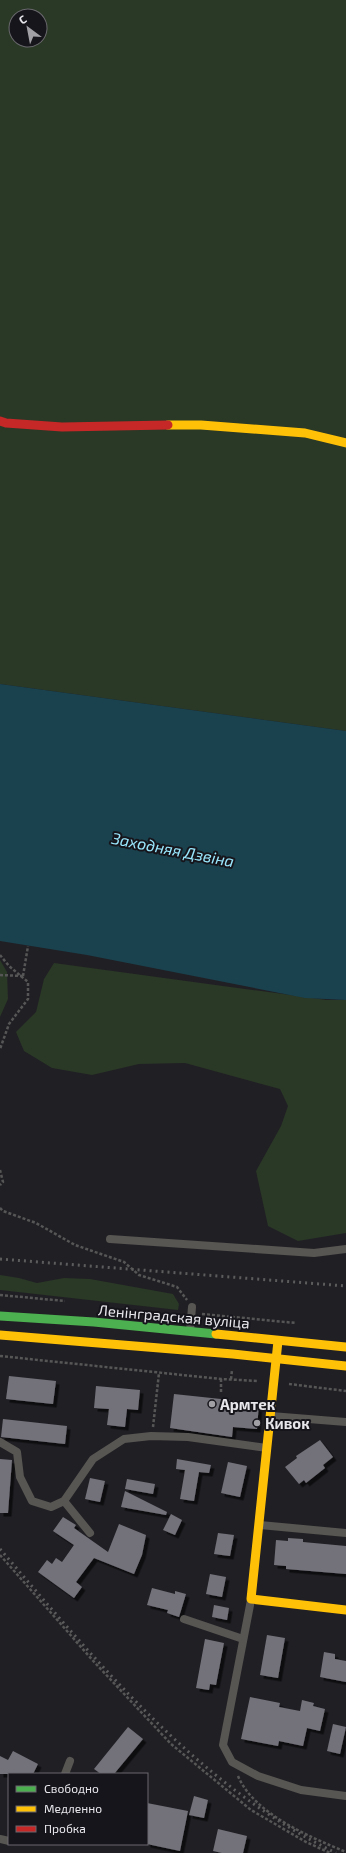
<svg xmlns="http://www.w3.org/2000/svg" width="346" height="1853" font-family="'Exo 2',sans-serif">
	<style>
		.green { fill: #2a3826; fill-rule: evenodd }
		.water { fill: #1a424e }
		.building { fill: #73717a; filter: url(#shadow) }
		.lines { fill: none; stroke-linecap: round; stroke-linejoin: round }
		.path { stroke: #575656; stroke-width: 2.5; stroke-dasharray: 3 2; stroke-linecap: butt }
		.lane { stroke: #585652; stroke-width: 8 }
		.fast { stroke: #4caf50; stroke-width: 9 }
		.slow { stroke: #ffc107; stroke-width: 9 }
		.jam { stroke: #c62828; stroke-width: 9 }
		.rail { stroke: #5d5c5d; stroke-width: 3; stroke-dasharray: 2 4; stroke-linecap: butt }
		.poi-dot { fill: #a1a0a5; stroke: #16151b; stroke-width: 1.5 }
		.labels { text-anchor: middle; dominant-baseline: central; stroke-width: 4; stroke-linejoin: round; paint-order: stroke }
		.street-label { font-size: 15px; fill: #e7e6eb; stroke: #16151b }
		.poi-label { font-size: 15px; font-weight: bold; fill: #e7e6eb; stroke: #16151b; text-anchor: start }
		.water-label { font-size: 16px; font-style: italic; fill: #99e7fd; stroke: #16151b }
	</style>
	<defs>
		<filter id="shadow"><feDropShadow dx="3.5" dy="3.5" stdDeviation="0" flood-color="#0009"/></filter>
	</defs>
	<rect width="100%" height="100%" fill="#201f24"/>
	<!-- green -->
	<g class="green">
		<path d="M0 0H346V731L0 684ZM16 16H40V40H16Z"/>
		<polygon points="0,960 7,972 8,999 0,1017"/>
		<polygon points="54,963 327,1000 346,1000 346,1233 298,1241 268,1226 256,1171 281,1126 288,1106 280,1089 185,1063 139,1064 92,1075 52,1068 24,1051 16,1032 36,1012 44,979"/>
		<polygon points="0,1275 19,1278 37,1283 64,1278 90,1279 173,1294 179,1304 178,1310 0,1290"/>
	</g>
	<!-- water -->
	<polygon class="water" points="0,684 346,731 346,1000 305,998 87,955 0,941"/>
	<!-- building -->
	<g class="building">
		<polygon points="9,1376 56,1381 53,1404 6,1399"/>
		<polygon points="96,1386 140,1390 138,1410 127,1409 125,1427 107,1425 109,1409 94,1408"/>
		<polygon points="174,1394 259,1403 257,1429 233,1427 232,1437 170,1428"/>
		<polygon points="3,1419 67,1426 65,1444 1,1437"/>
		<polygon points="320,1440 333,1457 323,1465 325,1468 306,1483 304,1480 299,1484 285,1467 297,1458 296,1456"/>
		<polygon points="0,1459 12,1460 8,1513 0,1513"/>
		<polygon points="177,1459 211,1465 209,1473 199,1472 194,1501 180,1499 185,1470 176,1469"/>
		<polygon points="228,1462 247,1466 240,1497 221,1493"/>
		<polygon points="90,1478 105,1481 100,1502 85,1499"/>
		<polygon points="127,1479 155,1484 153,1494 125,1489"/>
		<polygon points="125,1491 167,1512 166,1515 121,1507"/>
		<polygon points="171,1514 182,1520 175,1535 163,1530"/>
		<polygon points="63,1517 76,1525 74,1528 108,1552 119,1524 146,1535 142,1555 134,1574 94,1558 76,1582 82,1587 74,1598 38,1572 47,1560 52,1564 56,1558 62,1562 74,1545 53,1531"/>
		<polygon points="218,1533 234,1535 230,1556 214,1554"/>
		<polygon points="288,1538 303,1539 303,1542 346,1546 346,1574 286,1569 286,1566 274,1565 276,1540 288,1541"/>
		<polygon points="210,1574 226,1577 222,1597 206,1594"/>
		<polygon points="152,1588 175,1594 175,1591 186,1594 179,1617 167,1613 168,1610 147,1605"/>
		<polygon points="214,1605 229,1608 227,1620 212,1617"/>
		<polygon points="267,1635 285,1638 278,1678 260,1675"/>
		<polygon points="205,1639 224,1643 216,1685 210,1684 209,1690 196,1688"/>
		<polygon points="324,1652 335,1654 335,1659 346,1661 346,1682 320,1677"/>
		<polygon points="250,1697 280,1703 279,1707 300,1711 302,1700 314,1703 313,1706 325,1709 320,1731 307,1728 303,1746 279,1741 278,1746 241,1739"/>
		<polygon points="333,1724 346,1727 340,1754 327,1751"/>
		<polygon points="128,1727 143,1739 114,1774 101,1774 94,1769"/>
		<polygon points="13,1751 38,1764 33,1774 0,1774 0,1756 8,1760"/>
		<polygon points="194,1796 208,1800 204,1818 189,1815"/>
		<polygon points="147,1803 188,1811 180,1851 147,1844"/>
		<polygon points="218,1829 247,1836 243,1853 222,1853 213,1851"/>
	</g>
	<g class="lines">
		<!-- path -->
		<g class="path">
			<polyline points="0,955 9,966 28,982 28,999 9,1024 0,1049"/>
			<polyline points="0,975 23,976"/>
			<polyline points="23,976 28,946"/>
			<polyline points="0,1170 3,1182 0,1185"/>
			<polyline points="0,1208 3,1211 36,1223 75,1245 124,1262 139,1275 177,1287 187,1300"/>
			<polyline points="0,1295 65,1301"/>
			<polyline points="202,1314 296,1323"/>
			<polyline points="0,1356 221,1379 258,1381"/>
			<polyline points="221,1379 221,1393"/>
			<polyline points="231,1379 232,1370"/>
			<polyline points="289,1384 346,1391"/>
			<polyline points="153,1427 159,1373"/>
			<polyline points="0,1555 96,1664 171,1744 251,1810 306,1842 330,1853"/>
			<path d="M238 1776C254 1814 310 1837 346 1852"/>
		</g>
		<!-- lane -->
		<g class="lane">
			<polyline points="110,1239 314,1253 346,1249"/>
			<polyline points="190,1331 192,1307"/>
			<polyline points="271,1416 346,1422"/>
			<polyline points="0,1442 17,1452 20,1477 32,1501 51,1507 64,1501 93,1459 124,1439 151,1436 188,1437 267,1448"/>
			<polyline points="64,1501 90,1533"/>
			<polyline points="260,1525 346,1533"/>
			<polyline points="251,1600 223,1745 232,1762 258,1776 301,1790 346,1796"/>
			<polyline points="184,1619 243,1639"/>
			<polyline points="65,1774 70,1761"/>
			<polyline points="0,1839 9,1841"/>
		</g>
		<!-- fast -->
		<polyline class="fast" points="0,1316 94,1322 216,1334"/>
		<!-- slow -->
		<g class="slow">
			<polyline points="168,425 201,425 305,433 346,443"/>
			<polyline points="216,1334 346,1347"/>
			<polyline points="0,1335 233,1354 346,1366"/>
			<polyline points="278,1341 251,1599 346,1610"/>
		</g>
		<!-- jam -->
		<polyline class="jam" points="0,421 6,423 62,427 168,425"/>
		<!-- rail -->
		<g class="rail">
			<polyline points="0,1259 346,1286"/>
			<path d="M0 1549C98 1663 198 1786 336 1853"/>
		</g>
	</g>
	<!-- markers -->
	<g class="poi-dot">
		<circle cx="212" cy="1404" r="4"/>
		<circle cx="257" cy="1423" r="4"/>
	</g>
	<g class="labels">
		<!-- street labels -->
		<g class="street-label">
			<text transform="translate(174 1316) rotate(5)">Ленінградская вуліца</text>
		</g>
		<!-- poi labels -->
		<g class="poi-label">
			<text x="220" y="1404">Армтек</text>
			<text x="265" y="1423">Кивок</text>
		</g>
		<!-- water labels -->
		<g class="water-label">
			<text transform="translate(173 849) rotate(11)">Заходняя Дзвіна</text>
		</g>
	</g>
	<!-- legend -->
	<rect x="8" y="1773" width="140" height="72" fill="#16151b" stroke="#6a696e"/>
	<rect x="16" y="1786" width="20" height="6" fill="#4caf50" stroke="#6a696e"/>
	<text x="44" y="1793" font-size="12" fill="#e7e6eb">Свободно</text>
	<rect x="16" y="1806" width="20" height="6" fill="#ffc107" stroke="#6a696e"/>
	<text x="44" y="1813" font-size="12" fill="#e7e6eb">Медленно</text>
	<rect x="16" y="1826" width="20" height="6" fill="#c62828" stroke="#6a696e"/>
	<text x="44" y="1833" font-size="12" fill="#e7e6eb">Пробка</text>
	<!-- north arrow -->
	<g transform="translate(28 28) rotate(328)"><circle r="19" fill="#16151b" stroke="#6a696e"/>
	<path d="M0-3L7 15L0 10L-7 15Z" fill="#a1a0a5"/>
	<text y="-6" font-size="11" font-weight="bold" text-anchor="middle" fill="#e7e6eb">С</text>
	</g>
</svg>
